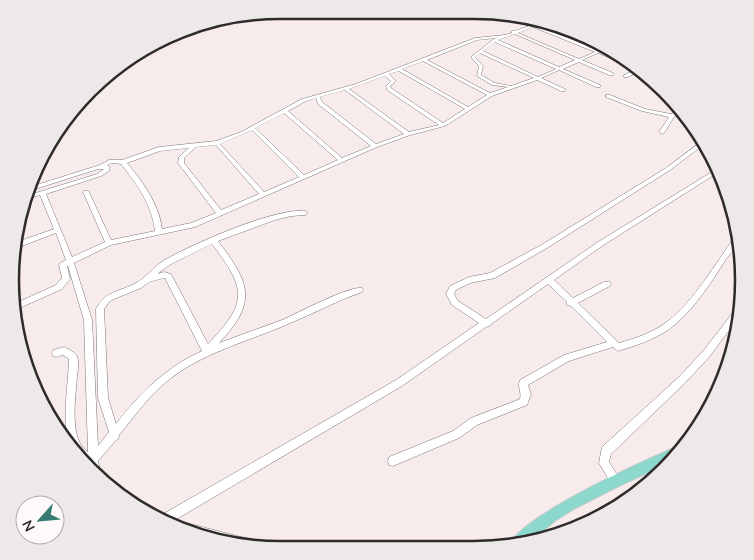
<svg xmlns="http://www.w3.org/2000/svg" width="754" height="560" font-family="'Nunito Sans',sans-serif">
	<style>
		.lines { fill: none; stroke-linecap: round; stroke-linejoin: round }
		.minor-casing { stroke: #807676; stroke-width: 1 }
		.major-casing { stroke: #cdcccc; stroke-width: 2 }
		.minor { fill: #fff; fill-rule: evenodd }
		.major { fill: #8cd8cd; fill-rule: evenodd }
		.rim { fill: none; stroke: #2f2b2b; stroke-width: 2.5 }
	</style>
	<rect width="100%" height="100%" fill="#f7ebeb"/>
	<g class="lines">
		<defs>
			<g id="minor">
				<path d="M546 20 549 21 537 26 598 50 605 47 609 49 602 52 626 62 622 63 598 53 582 60 613 73V75H609L579 62 563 69 600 85V87H596L559 70 541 78 565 89V91H561L537 80 492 96 445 126 410 135 377 147 195 227 111 245 74 263 92 320 98 446 109 432 98 398 96 309C106 290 120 292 136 283 146 278 153 267 163 261 190 245 276 207 306 211L307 213 306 215 291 216 275 220 218 241C250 283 258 302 219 343 240 335 261 328 282 320 298 313 348 286 362 288L363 290 362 292C336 301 313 314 288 324 247 342 200 353 165 383 147 398 134 417 119 435L118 439 115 441 98 461 100 470 99 473C90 466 80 459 73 450 59 434 69 381 69 359L63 355 56 357 53 356 52 353 53 350 64 347C68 349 75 352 77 356 79 361 78 370 77 376 76 396 68 440 88 452L84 320 68 266H67L70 279 62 289 13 311 12 305 56 285 62 278 59 265 60 263 66 260 56 233 14 249V243L54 229 40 195 25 200 26 196 97 174 104 169H98L35 189 32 187 33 186 100 165 109 160H122L159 147 216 141 241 132 302 99 356 84 475 38 505 35 512 33V31H515ZM533 27 595 52 579 59 518 33ZM515 34 575 60 559 67 498 40ZM497 38 494 39 471 57 479 66 477 76 492 85 508 87 490 93 427 60 477 40ZM495 42 556 69 538 77 483 51ZM480 53 534 78 511 86 495 83 481 75 483 66 475 57ZM423 61 487 95 468 107 402 69ZM399 71 465 109 443 123 391 88 390 86 396 81 389 74ZM385 76 391 81 386 86 387 90 439 125 409 132 349 89ZM345 90 404 134 376 144 322 102 320 97ZM316 98 318 104 371 146 342 158 288 111 306 101ZM284 113 338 160 304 175 255 128ZM252 130 299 177 264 192 220 144ZM216 145 259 194 221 210 184 163V158L196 147ZM189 148 179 157 178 163 216 213 191 223 162 229C159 204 143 182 127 163L160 151ZM112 163 121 164C137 184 152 205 155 231L111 240 89 192 88 191H84L83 192 105 242 72 257 46 194 101 176 109 171 110 167 107 165ZM212 244C247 290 248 302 208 344L171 274 164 272 157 274 171 264ZM164 278H165L202 351C165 368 141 392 116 424L108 398 104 309 109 302 114 299 141 288 149 282Z"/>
				<polygon points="632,64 640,71 628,77 624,77 624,75 635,70 632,65"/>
				<polygon points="606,95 610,95 645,109 671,114 680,109 683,111 674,117 664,133 662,134 659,132 669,117 642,111 606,97"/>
				<path d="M701 142 703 145 670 170 547 248 495 278 470 283 456 290 454 294 458 301 486 319 598 242 715 170 717 173 602 246 554 280 573 298 604 282H610L611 284 610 286 578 303 619 343C637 338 654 332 668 321 693 302 717 262 735 236H737C737 238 738 241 737 243 736 249 729 255 726 259 711 283 691 314 668 330 653 340 635 346 618 351L613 347 569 361 528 385 531 394 527 405 477 425 459 438 393 466 389 465 388 461 389 457 453 431 471 418 520 399C522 392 517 386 520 380L564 355 607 342 571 306 567 305V302L548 284 491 324 490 326 486 327 402 386 175 520 264 543H275L279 545 281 549C257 549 231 547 208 540 191 534 174 526 157 519L158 517 396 380 479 323 452 305 446 294 450 286 469 277 490 273 543 244 666 168Z"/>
				<polygon points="741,305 742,313 710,356 685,383 611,454 609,462 621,481 620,485 616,486 612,485 599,463 602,447 679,377 704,350 738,306"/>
			</g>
			<path id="major" d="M674 448 678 450 664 465 615 488 574 509 555 521 529 542 509 548C510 521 647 459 674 448Z"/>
		</defs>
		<!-- minor casing -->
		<use href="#minor" class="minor-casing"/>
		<!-- major casing -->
		<use href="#major" class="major-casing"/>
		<!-- minor -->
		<use href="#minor" class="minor"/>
		<!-- major -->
		<use href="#major" class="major"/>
	</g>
	<!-- crop -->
	<path d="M0 0H754V560H0ZM280 19H474A261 261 0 0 1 735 280V280A261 261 0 0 1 474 541H280A261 261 0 0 1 19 280V280A261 261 0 0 1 280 19Z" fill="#eee9e9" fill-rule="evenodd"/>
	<path class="rim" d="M280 19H474A261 261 0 0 1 735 280V280A261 261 0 0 1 474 541H280A261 261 0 0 1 19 280V280A261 261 0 0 1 280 19Z"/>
	<!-- north arrow -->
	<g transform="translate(40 520) rotate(243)"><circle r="24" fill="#fffafa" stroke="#aca7a7"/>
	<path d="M0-4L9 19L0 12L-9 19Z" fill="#367b71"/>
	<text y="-8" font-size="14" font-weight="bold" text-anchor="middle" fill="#2f2b2b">N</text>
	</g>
</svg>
